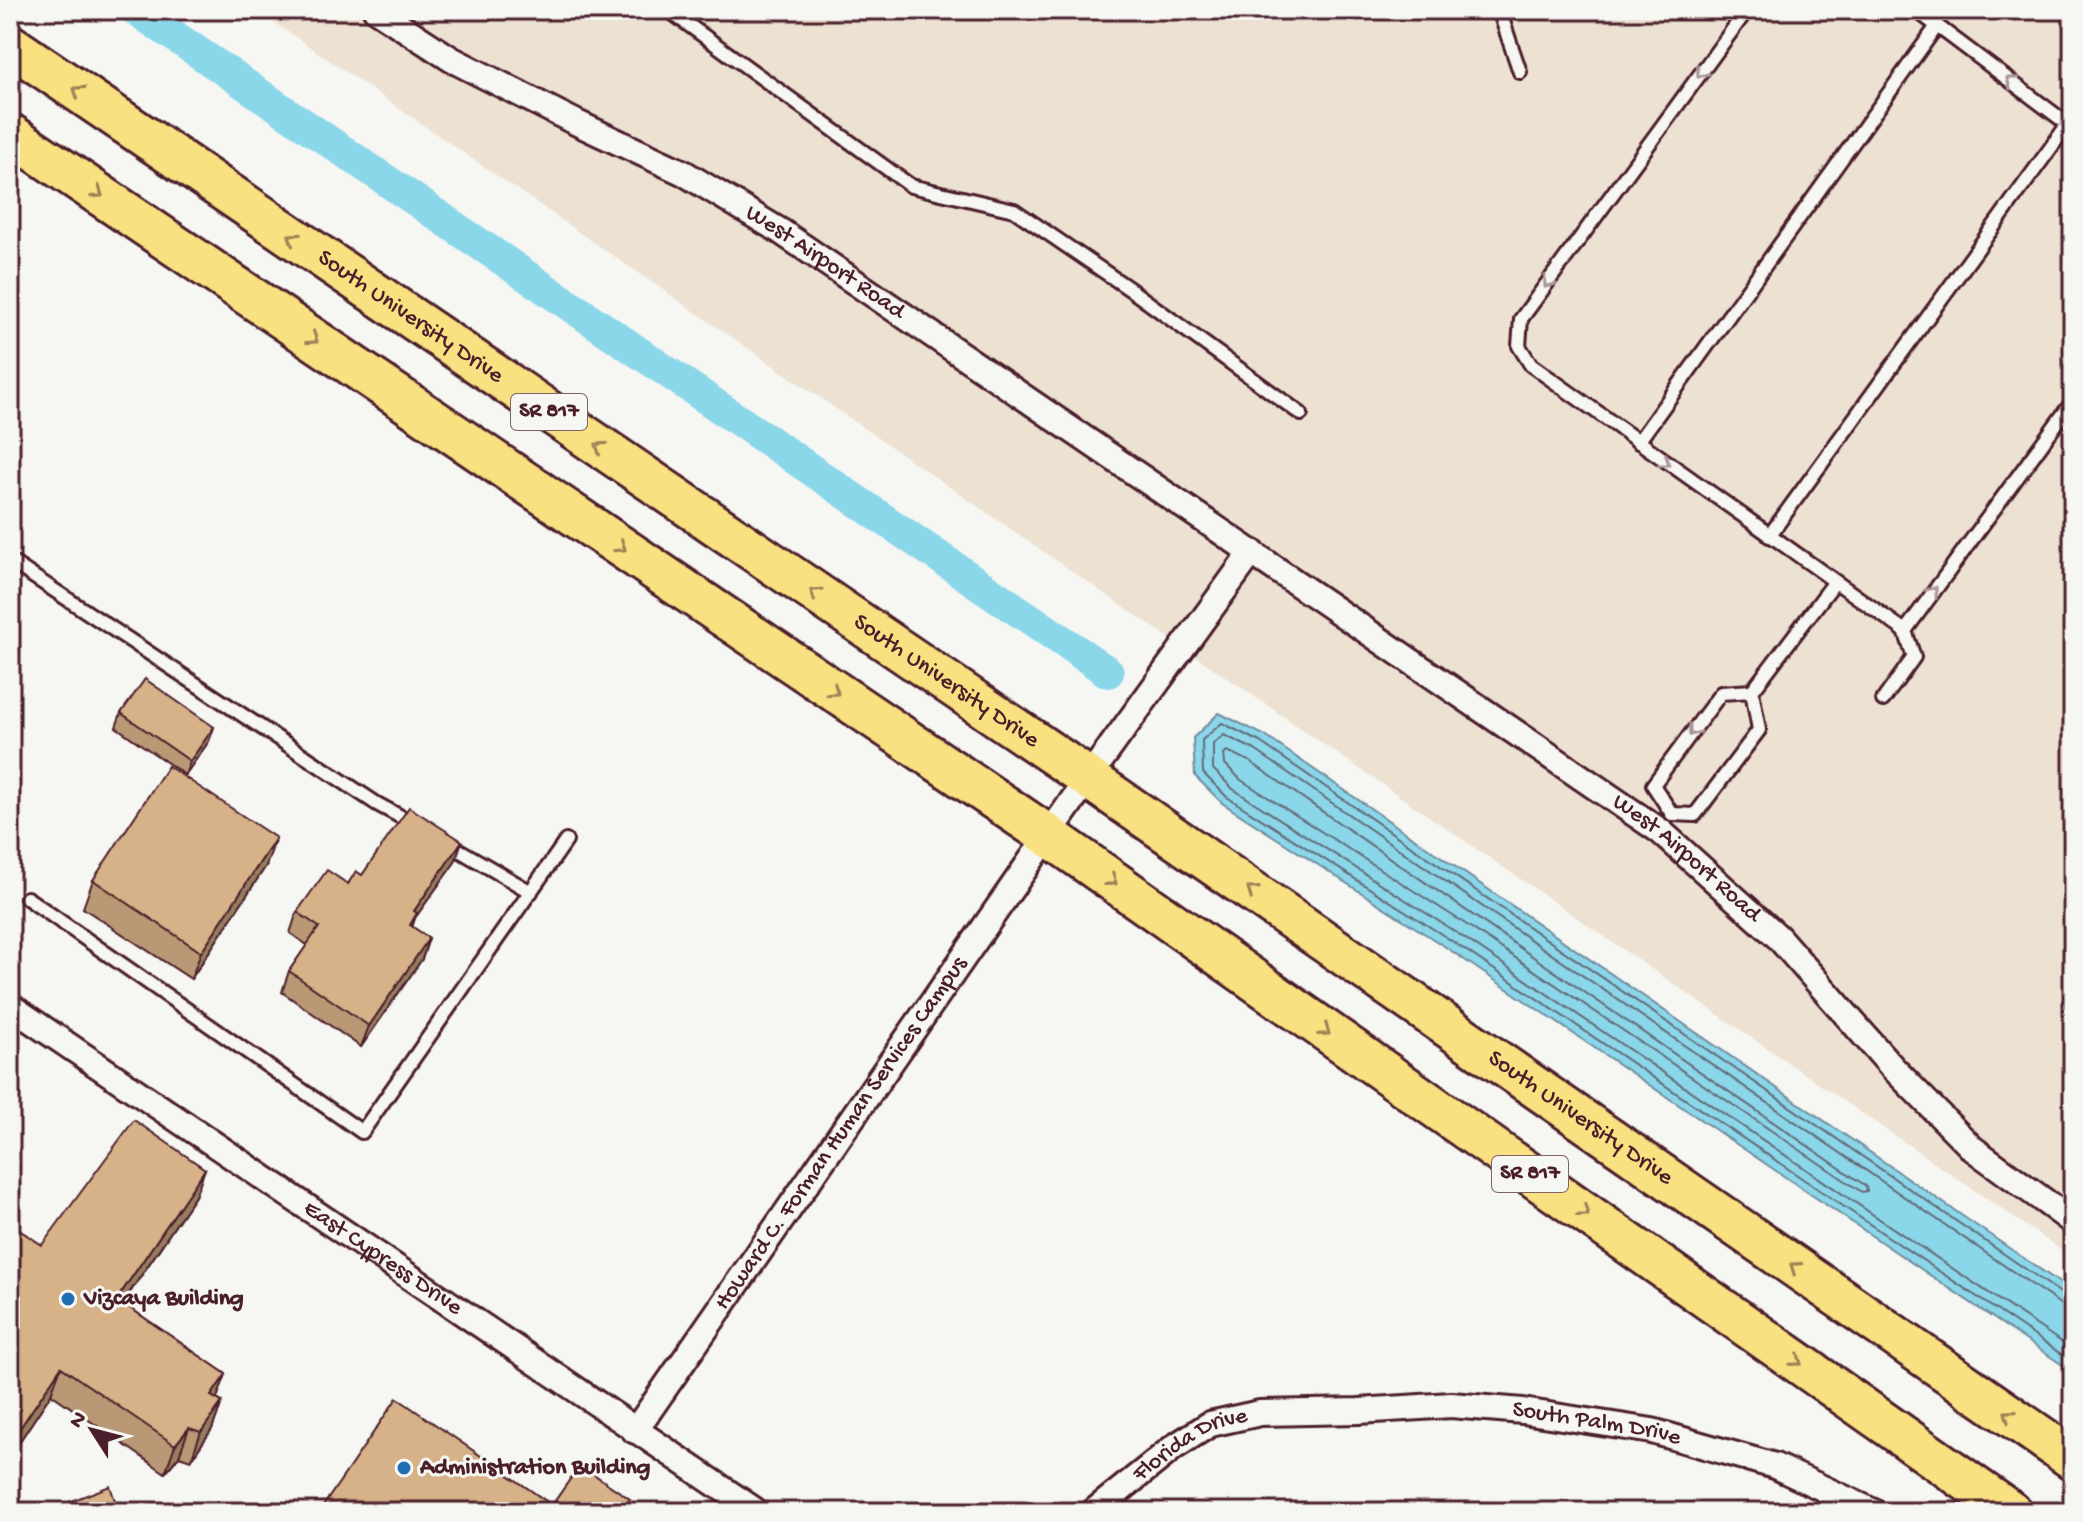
<svg xmlns="http://www.w3.org/2000/svg" width="2083" height="1522" font-family="'Gochi Hand',sans-serif">
	<style>
		.built { fill: #ede2d2 }
		.water { fill: #8bd7ea; stroke: #718d9e; stroke-width: 2 }
		.lines { fill: none; stroke-linecap: round; stroke-linejoin: round }
		.shore { stroke: #646977; stroke-width: 2 }
		.canal { stroke: #8bd7ea; stroke-width: 32 }
		.service-casing { stroke: #4a1f2b; stroke-width: 18 }
		.minor-casing { stroke: #4a1f2b; stroke-width: 30 }
		.primary-casing { stroke: #4a1f2b; stroke-width: 46 }
		.service { stroke: #f6f6f2; stroke-width: 12 }
		.minor { stroke: #f6f6f2; stroke-width: 24 }
		.primary { stroke: #f9e181; stroke-width: 40 }
		.wall { fill: #b99975; stroke: #4a1f2b; stroke-width: 2 }
		.shaded-wall { fill: #967d5f; stroke: #4a1f2b; stroke-width: 2 }
		.building { fill: #d7b288; stroke: #4a1f2b; stroke-width: 2 }
		.oneway { stroke: #a99598 }
		.oneway2 { stroke: #a28056 }
		.poi-dot { fill: #1f6fb2; stroke: #f6f6f2; stroke-width: 3 }
		.labels { text-anchor: middle; dominant-baseline: central; stroke-width: 6; stroke-linejoin: round; paint-order: stroke }
		.shield { fill: #f6f6f2; stroke: #7e6067; stroke-width: 2 }
		.shield-label { font-size: 22px; font-weight: bold; fill: #4a1f2b }
		.street-label { font-size: 24px; fill: #4a1f2b; stroke: #f6f6f2 }
		.poi-label { font-size: 24px; font-weight: bold; fill: #4a1f2b; stroke: #f6f6f2; text-anchor: start }
	</style>
	<rect width="100%" height="100%" fill="#f6f6f2"/>
	<filter id="ink" filterUnits="userSpaceOnUse"><feTurbulence type="fractalNoise" baseFrequency=".0125" numOctaves="2"/><feDisplacementMap in="SourceGraphic" scale="16" xChannelSelector="R" yChannelSelector="G"/><feConvolveMatrix kernelMatrix="1 2 1 2 8 2 1 2 1" color-interpolation-filters="sRGB"/></filter>
	<g filter="url(#ink)">
		<!-- built -->
		<polygon class="built" points="256,10 2073,10 2073,1258 1236,684"/>
		<!-- water -->
		<polygon class="water" points="1219,713 1264,735 2073,1292 2073,1372 1447,948 1222,803 1195,776 1193,738"/>
		<g class="lines">
			<!-- shore -->
			<g class="shore">
				<polygon points="1227,751 1249,761 1866,1186 1867,1191 1862,1192 1464,923 1241,780 1225,764 1224,754"/>
				<polyline points="2073,1298 2065,1296 1260,742 1222,723 1202,740 1203,773 1227,797 1452,941 2073,1362"/>
				<polyline points="2073,1308 2060,1304 1255,750 1224,735 1213,744 1213,769 1233,789 1457,933 2073,1350"/>
			</g>
			<!-- canal -->
			<polyline class="canal" points="136,10 1108,672"/>
			<defs>
				<g id="service">
					<polyline points="668,10 911,186 1014,210 1131,290 1301,414"/>
					<polyline points="1499,10 1520,72"/>
					<polyline points="1747,10 1521,319 1519,346 1531,365 1905,631 2073,401"/>
					<polyline points="1916,10 2073,128"/>
					<polyline points="1638,442 1937,26"/>
					<polyline points="1769,536 2068,124"/>
					<polyline points="10,561 377,804 414,824"/>
					<polyline points="1883,700 1914,657 1905,631"/>
					<polyline points="1672,814 1695,815 1759,730 1752,691 1834,583"/>
					<polyline points="1672,814 1653,785 1721,693 1752,691"/>
					<polyline points="447,843 531,892"/>
					<polyline points="27,898 362,1132 566,841"/>
				</g>
				<g id="minor">
					<path id="s1" d="M376 10 451 59 575 122 684 173 780 231 1660 831 1778 937 1892 1067 1972 1148 2073 1222"/>
					<path id="s2" d="M10 1006 757 1512"/>
					<path id="s3" d="M635 1431 1088 778 1252 552"/>
					<path id="s4" d="M1093 1512 1174 1447 1210 1424 1260 1413 1359 1411 1451 1405 1523 1411 1652 1431 1775 1466 1874 1512"/>
				</g>
				<g id="primary">
					<path id="s5" d="M10 45 1088 778 2073 1459"/>
					<polyline points="10,134 1049,836 2011,1512"/>
				</g>
			</defs>
			<!-- service casing -->
			<use href="#service" class="service-casing"/>
			<!-- minor casing -->
			<use href="#minor" class="minor-casing"/>
			<!-- primary casing -->
			<use href="#primary" class="primary-casing"/>
			<!-- service -->
			<use href="#service" class="service"/>
			<!-- minor -->
			<use href="#minor" class="minor"/>
			<!-- primary -->
			<use href="#primary" class="primary"/>
		</g>
		<!-- wall -->
		<g class="wall">
			<polygon points="121,713 214,727 209,741 185,775 116,727"/>
			<polygon points="455,862 415,918 412,927 429,938 422,959 361,1047 282,992 289,971 307,945 290,933 297,912 362,875"/>
			<polygon points="266,866 191,979 83,908 93,880"/>
			<polygon points="205,1169 195,1196 123,1303 226,1374 216,1399 222,1402 212,1429 191,1460 179,1456 165,1473 51,1394 10,1456 10,1224 42,1245"/>
			<polygon points="71,1501 119,1512 67,1512"/>
		</g>
		<!-- shaded-wall -->
		<g class="shaded-wall">
			<polygon points="214,727 209,741 185,775 190,761"/>
			<polygon points="276,838 266,866 191,979 201,952"/>
			<polygon points="462,841 455,862 415,918 410,934 402,946 414,911"/>
			<polygon points="429,938 422,959 361,1047 369,1026"/>
			<polygon points="205,1169 195,1196 107,1326 117,1299"/>
			<polygon points="61,1367 51,1394 10,1456 10,1443"/>
			<polygon points="226,1374 216,1401 211,1396"/>
			<polygon points="222,1402 212,1429 191,1460 201,1432"/>
			<polygon points="189,1428 179,1456 165,1473 175,1445"/>
		</g>
		<!-- building -->
		<g class="building">
			<polygon points="145,679 214,727 190,761 121,713"/>
			<polygon points="168,766 276,838 201,952 93,880"/>
			<polygon points="409,807 462,841 414,911 417,913 410,925 429,938 369,1026 289,971 319,927 297,912 327,870 348,884 356,871 362,875"/>
			<polygon points="134,1120 205,1169 117,1299 226,1374 211,1396 222,1402 201,1432 189,1428 175,1445 61,1367 10,1443 10,1224 42,1245"/>
			<polygon points="397,1398 552,1505 580,1465 630,1499 621,1512 319,1512"/>
			<polygon points="110,1486 119,1512 75,1512 71,1501"/>
		</g>
		<!-- one-way arrows -->
		<defs><path id="oneway-chevron" d="M-2-3.5L2.5 0L-2 3.5" fill="none" stroke-width="1.6" stroke-linecap="round" stroke-linejoin="round" transform="scale(2)"/></defs>
		<g class="oneway">
			<use href="#oneway-chevron" transform="translate(1701 73) rotate(126)"/>
			<use href="#oneway-chevron" transform="translate(2011 81) rotate(-143)"/>
			<use href="#oneway-chevron" transform="translate(1548 283) rotate(126)"/>
			<use href="#oneway-chevron" transform="translate(1665 462) rotate(36)"/>
			<use href="#oneway-chevron" transform="translate(1933 591) rotate(-54)"/>
			<use href="#oneway-chevron" transform="translate(1693 731) rotate(127)"/>
		</g>
		<g class="oneway2">
			<use href="#oneway-chevron" transform="translate(78 91) rotate(-146)"/>
			<use href="#oneway-chevron" transform="translate(98 193) rotate(34)"/>
			<use href="#oneway-chevron" transform="translate(293 238) rotate(-146)"/>
			<use href="#oneway-chevron" transform="translate(313 339) rotate(34)"/>
			<use href="#oneway-chevron" transform="translate(600 447) rotate(-146)"/>
			<use href="#oneway-chevron" transform="translate(621 547) rotate(34)"/>
			<use href="#oneway-chevron" transform="translate(815 593) rotate(-146)"/>
			<use href="#oneway-chevron" transform="translate(834 691) rotate(34)"/>
			<use href="#oneway-chevron" transform="translate(1112 881) rotate(35)"/>
			<use href="#oneway-chevron" transform="translate(1252 891) rotate(-145)"/>
			<use href="#oneway-chevron" transform="translate(1325 1031) rotate(35)"/>
			<use href="#oneway-chevron" transform="translate(1584 1212) rotate(35)"/>
			<use href="#oneway-chevron" transform="translate(1795 1267) rotate(-145)"/>
			<use href="#oneway-chevron" transform="translate(1797 1361) rotate(35)"/>
			<use href="#oneway-chevron" transform="translate(2009 1415) rotate(-145)"/>
		</g>
	</g>
	<!-- markers -->
	<g class="poi-dot">
		<circle cx="68" cy="1299" r="8"/>
		<circle cx="404" cy="1468" r="8"/>
	</g>
	<g class="labels">
		<!-- shield labels -->
		<g class="shield">
			<rect x="511" y="394" width="76" height="36" rx="6"/>
			<rect x="1492" y="1156" width="76" height="36" rx="6"/>
		</g>
		<g class="shield-label">
			<text x="549" y="412">SR 817</text>
			<text x="1530" y="1174">SR 817</text>
		</g>
		<!-- street labels -->
		<g class="street-label">
			<text stroke="none"><textPath href="#s1" startOffset="516">West Airport Road</textPath></text>
			<text stroke="none"><textPath href="#s5" startOffset="484">South University Drive</textPath></text>
			<text stroke="none"><textPath href="#s5" startOffset="1132">South University Drive</textPath></text>
			<text stroke="none"><textPath href="#s1" startOffset="1564">West Airport Road</textPath></text>
			<text stroke="none"><textPath href="#s5" startOffset="1902">South University Drive</textPath></text>
			<text stroke="none"><textPath href="#s3" startOffset="362">Howard C. Forman Human Services Campus</textPath></text>
			<text stroke="none"><textPath href="#s2" startOffset="450">East Cypress Drive</textPath></text>
			<text stroke="none"><textPath href="#s4" startOffset="536">South Palm Drive</textPath></text>
			<text stroke="none"><textPath href="#s4" startOffset="120">Florida Drive</textPath></text>
		</g>
		<!-- poi labels -->
		<g class="poi-label">
			<text x="84" y="1299">Vizcaya Building</text>
			<text x="420" y="1468">Administration Building</text>
		</g>
	</g>
	<!-- margin -->
	<rect width="2083" height="1522" fill="none" stroke="#f6f6f2" stroke-width="40"/>
	<rect x="20" y="20" width="2043" height="1482" fill="none" stroke="#4a1f2b" stroke-width="3" filter="url(#ink)"/>
	<!-- north arrow -->
	<g transform="translate(92 1430) rotate(306)" stroke="#f6f6f2" stroke-width="6" paint-order="stroke">
	<path d="M0-6L14 30L0 20L-14 30Z" fill="#4a1f2b"/>
	<text y="-12" font-size="22" font-weight="bold" text-anchor="middle" fill="#4a1f2b">N</text>
	</g>
</svg>
